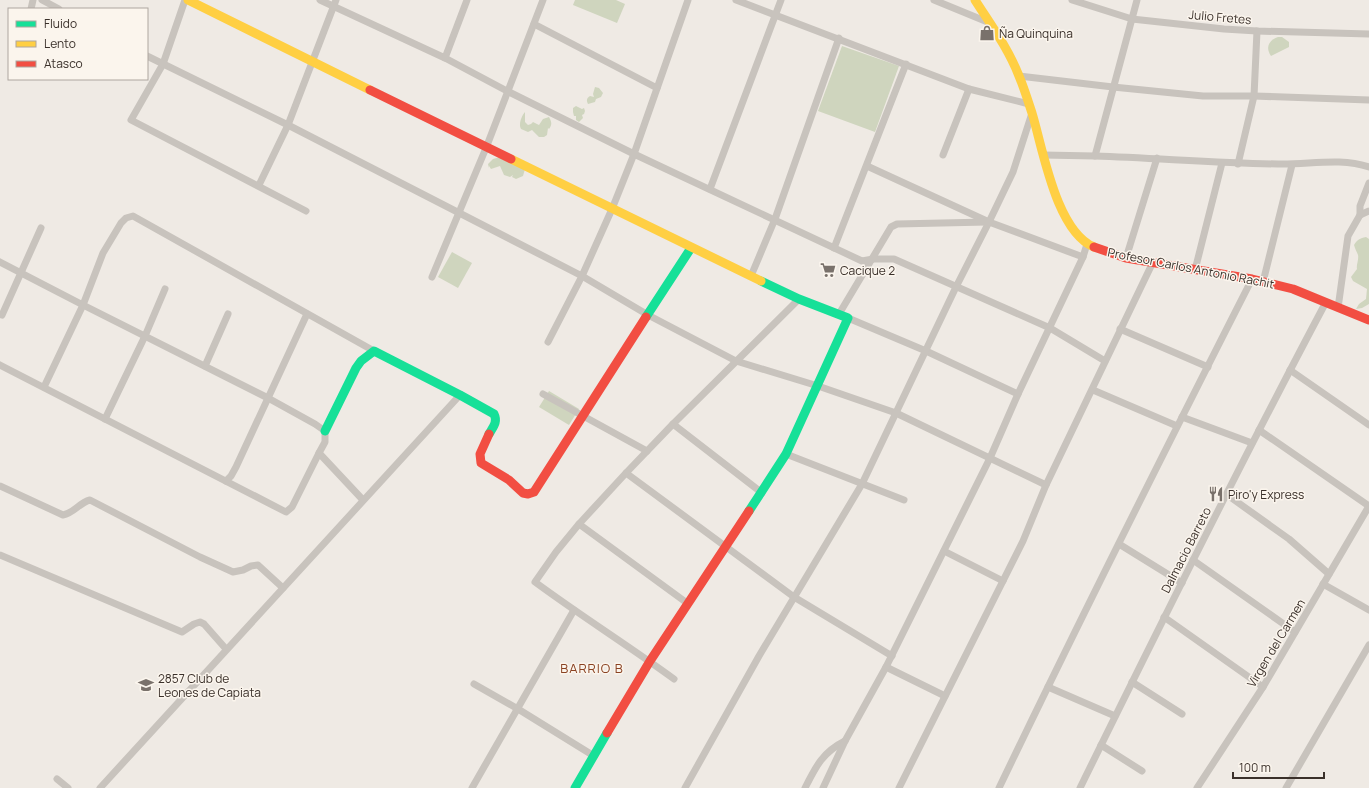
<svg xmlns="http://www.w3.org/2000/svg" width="1369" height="788" font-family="Manrope,sans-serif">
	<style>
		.green { fill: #cfd5be }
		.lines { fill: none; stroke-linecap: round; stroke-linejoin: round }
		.street { stroke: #c8c3bd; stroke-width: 7 }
		.fast { stroke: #16e098; stroke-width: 9 }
		.slow { stroke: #ffcf43; stroke-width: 9 }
		.jam { stroke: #f24e42; stroke-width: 9 }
		.labels { text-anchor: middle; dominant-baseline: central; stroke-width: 3; stroke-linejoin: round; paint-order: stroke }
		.street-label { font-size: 12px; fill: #3a302a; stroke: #fbf5ed }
		.poi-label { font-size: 12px; fill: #3a302a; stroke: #fbf5ed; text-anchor: start }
		.neighbourhood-label { font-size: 13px; letter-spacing: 1px; fill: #8a4222; stroke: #fbf5ed }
	</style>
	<rect width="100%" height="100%" fill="#efeae4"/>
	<!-- green -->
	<g class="green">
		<polygon points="575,0 616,0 625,4 617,23 573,5"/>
		<path d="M1278 37H1282L1289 42V47L1271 56C1265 47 1269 40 1278 37Z"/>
		<polygon points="842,46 899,66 875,132 818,111"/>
		<path d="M595 87 599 88 603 93 601 97 596 99 595 102 588 104C586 100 587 98 590 96L594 97 593 94Z"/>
		<polygon points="576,106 582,109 584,108 585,111 584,114 582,115 583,118 579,122 576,120 576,116 574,116 573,112 573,108"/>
		<path d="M525 112V122L528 125 531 124 533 122 539 125 543 119 549 117C551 121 553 124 549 129L548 128 547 135 544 137H539L532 130 528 132 521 129C518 124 522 115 525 112Z"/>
		<polygon points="500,157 525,169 523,176 516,179 512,177 513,175 510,177 504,175 500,166 491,169 489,166 489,168 488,164 493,159"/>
		<path d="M1366 237 1369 239V304L1362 308 1356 309 1359 304 1366 299 1367 289 1353 281 1351 277 1357 269C1356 265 1359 260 1358 255 1357 252 1355 249 1354 245 1357 240 1360 238 1366 237Z"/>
		<polygon points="452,252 472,263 458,288 438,277"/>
		<polygon points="549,391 579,409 569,425 539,407"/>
	</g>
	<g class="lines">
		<!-- street -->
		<g class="street">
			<polyline points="42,0 59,9"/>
			<polyline points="185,0 163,64 131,120 306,211"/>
			<polyline points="320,0 445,58 507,91 634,154 862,261 873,259 894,259 1050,328 1105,361"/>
			<polyline points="736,0 969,89 1029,104"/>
			<polyline points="934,0 990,23"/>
			<polyline points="1072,0 1132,19 1224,29 1257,31 1369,34"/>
			<polyline points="31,9 33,0"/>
			<polyline points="534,24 657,88"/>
			<polyline points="147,56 288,125 582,276 648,315 736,361 818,386 896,413 1046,485"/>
			<polyline points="445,58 467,0"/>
			<polyline points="1019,76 1113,87 1203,96 1254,96 1369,100"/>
			<polyline points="943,155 969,89"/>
			<polyline points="1043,155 1095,156 1137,0"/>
			<path d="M1095 156C1156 158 1217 163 1278 164 1308 165 1340 157 1369 167"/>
			<polyline points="1238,164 1254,96 1257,31"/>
			<polyline points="867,166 989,222 1083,257"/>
			<polyline points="259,185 288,125 336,0"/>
			<polyline points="710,189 781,0"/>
			<polyline points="1360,215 1360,206 1369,183"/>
			<polyline points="834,248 906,64"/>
			<polyline points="1126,258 1157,158"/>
			<polyline points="0,262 83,305 268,398 315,424 325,431 325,442 319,453 363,500"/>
			<polyline points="1195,270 1222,163"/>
			<polyline points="751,276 775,219 839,38"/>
			<polyline points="432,277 486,148 543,0"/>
			<polyline points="1263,282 1292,165"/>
			<polyline points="1338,308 1348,236 1360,215 1369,211"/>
			<polyline points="839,314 891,227 897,224 987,222"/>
			<polyline points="2,315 41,228"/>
			<polyline points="848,318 926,351 1018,394"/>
			<polyline points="1120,329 1208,367"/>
			<polyline points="548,342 582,276 612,209 634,154 688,0"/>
			<polyline points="0,365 286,512 292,507 319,453"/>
			<polyline points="205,366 228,314"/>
			<polyline points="1290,370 1369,425"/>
			<polyline points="44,387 83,305 103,253 121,223 126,218 133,216 374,351"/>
			<polyline points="1093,390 1177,426"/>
			<polyline points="543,394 647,451"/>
			<polyline points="1182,417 1252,443"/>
			<polyline points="105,419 145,336 165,289"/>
			<polyline points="673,424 762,493"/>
			<polyline points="1259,430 1369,506"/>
			<polyline points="786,454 904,500"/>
			<polyline points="626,473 794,597 892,656"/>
			<polyline points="226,481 231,476 236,467 307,314"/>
			<path d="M0 486 63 515C74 513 79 503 90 500L200 557 233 572 243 570 251 566 258 565 283 588"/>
			<polyline points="1226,494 1289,539 1329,574"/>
			<polyline points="579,524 687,603"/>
			<polyline points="1119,544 1182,583"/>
			<polyline points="944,551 1003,581"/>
			<polyline points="0,555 182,632 194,624 200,622 204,624 226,649"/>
			<polyline points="1193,560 1295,632"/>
			<polyline points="1323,584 1369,610"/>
			<polyline points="1164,617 1263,687"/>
			<polyline points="886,667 945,696"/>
			<path d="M674 679C629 646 581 616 535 582L556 552 579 524 626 473 673 424 799 299"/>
			<polyline points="1132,682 1182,714"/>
			<polyline points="474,684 518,709 594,756"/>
			<polyline points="1048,687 1115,716"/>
			<polyline points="1101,745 1142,771"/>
			<polyline points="57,779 68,788"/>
			<polyline points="100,788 460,395"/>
			<polyline points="472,788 574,610"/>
			<polyline points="685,788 759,656 862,484 956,287 989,222 1013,172 1032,113"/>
			<path d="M805 788C816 766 823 752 845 741"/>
			<polyline points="823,788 845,741 886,667 990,458 1018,394 1083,257 1087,244"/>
			<polyline points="899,788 1023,541 1046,485 1153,262"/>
			<path d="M999 788C1081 617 1166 448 1252 279"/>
			<path d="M1080 788C1160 625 1241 462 1326 302"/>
			<polyline points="1197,788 1263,687 1369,506"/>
			<polyline points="1286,788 1369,645"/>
		</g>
		<!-- fast -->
		<g class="fast">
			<polyline points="646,317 691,248"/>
			<path d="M325 431 356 368 361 361 374 351 460 395 494 414C498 422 493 427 489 434"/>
			<polyline points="749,511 786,454 848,318 799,299 761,281"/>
			<polyline points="575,788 607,733"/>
		</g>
		<!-- slow -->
		<g class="slow">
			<polyline points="188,0 370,90"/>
			<path d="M975 0C991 25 1008 48 1019 76 1024 88 1028 101 1032 113 1043 149 1056 231 1094 247"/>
			<polyline points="511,159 761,281"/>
		</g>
		<!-- jam -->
		<g class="jam">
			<polyline points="370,90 511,159"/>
			<polyline points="1094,247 1126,258 1252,279 1293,289 1369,320"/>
			<polyline points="489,434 480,454 481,463 509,480 523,493 528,494 534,492 646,317"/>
			<polyline points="607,733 650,661 749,511"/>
		</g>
	</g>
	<!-- icons -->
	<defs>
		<symbol id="shop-bare" viewBox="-9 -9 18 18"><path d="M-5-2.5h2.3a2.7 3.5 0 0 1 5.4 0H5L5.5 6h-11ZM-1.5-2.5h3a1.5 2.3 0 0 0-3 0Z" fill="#79716b" stroke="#fbf5ed" stroke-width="2.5" paint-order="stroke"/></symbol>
		<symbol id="supermarket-bare" viewBox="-9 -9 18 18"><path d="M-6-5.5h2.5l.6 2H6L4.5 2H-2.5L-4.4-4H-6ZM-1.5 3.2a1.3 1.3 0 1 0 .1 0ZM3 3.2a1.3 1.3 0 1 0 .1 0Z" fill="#79716b" stroke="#fbf5ed" stroke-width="2.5" paint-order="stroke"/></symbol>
		<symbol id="restaurant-bare" viewBox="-9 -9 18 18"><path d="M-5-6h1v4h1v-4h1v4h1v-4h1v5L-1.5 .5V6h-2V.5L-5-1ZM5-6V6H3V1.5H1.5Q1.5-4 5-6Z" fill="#79716b" stroke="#fbf5ed" stroke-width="2.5" paint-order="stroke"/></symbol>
		<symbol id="school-bare" viewBox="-9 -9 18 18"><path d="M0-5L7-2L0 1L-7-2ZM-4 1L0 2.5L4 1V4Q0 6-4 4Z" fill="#79716b" stroke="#fbf5ed" stroke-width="2.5" paint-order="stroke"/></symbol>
	</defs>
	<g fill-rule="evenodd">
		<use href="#shop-bare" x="976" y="22" width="22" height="22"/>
		<use href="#supermarket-bare" x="817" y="259" width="22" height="22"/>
		<use href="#restaurant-bare" x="1205" y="483" width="22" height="22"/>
		<use href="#school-bare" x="135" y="674" width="22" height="22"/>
	</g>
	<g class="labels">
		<!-- street labels -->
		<g class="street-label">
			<text transform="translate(1220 17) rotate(5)">Julio Fretes</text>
			<text transform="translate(1191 268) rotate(11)">Profesor Carlos Antonio Rachit</text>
			<text transform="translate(1186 550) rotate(-63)">Dalmacio Barreto</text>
			<text transform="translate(1276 643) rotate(-59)">Virgen del Carmen</text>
		</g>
		<!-- poi labels -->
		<g class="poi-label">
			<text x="999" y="33">Ña Quinquina</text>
			<text x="840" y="270">Cacique 2</text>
			<text x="1228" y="494">Piro'y Express</text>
			<text x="158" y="678">2857 Club de<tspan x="158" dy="14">Leones de Capiata</tspan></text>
		</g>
		<!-- neighbourhood labels -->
		<g class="neighbourhood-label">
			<text x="592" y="668">BARRIO B</text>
		</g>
	</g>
	<!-- legend -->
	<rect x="8" y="8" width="140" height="72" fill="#fbf5ed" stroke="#aea69f"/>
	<rect x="16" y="21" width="20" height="6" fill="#16e098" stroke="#aea69f"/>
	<text x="44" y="28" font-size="12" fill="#3a302a">Fluido</text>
	<rect x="16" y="41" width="20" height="6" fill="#ffcf43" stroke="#aea69f"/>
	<text x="44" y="48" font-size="12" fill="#3a302a">Lento</text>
	<rect x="16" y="61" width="20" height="6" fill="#f24e42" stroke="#aea69f"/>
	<text x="44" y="68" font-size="12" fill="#3a302a">Atasco</text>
	<!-- scale -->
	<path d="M1233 772v6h91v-6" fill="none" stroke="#3a302a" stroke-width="2"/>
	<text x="1239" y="772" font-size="12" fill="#3a302a" stroke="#fbf5ed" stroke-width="3" paint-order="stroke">100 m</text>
</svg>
